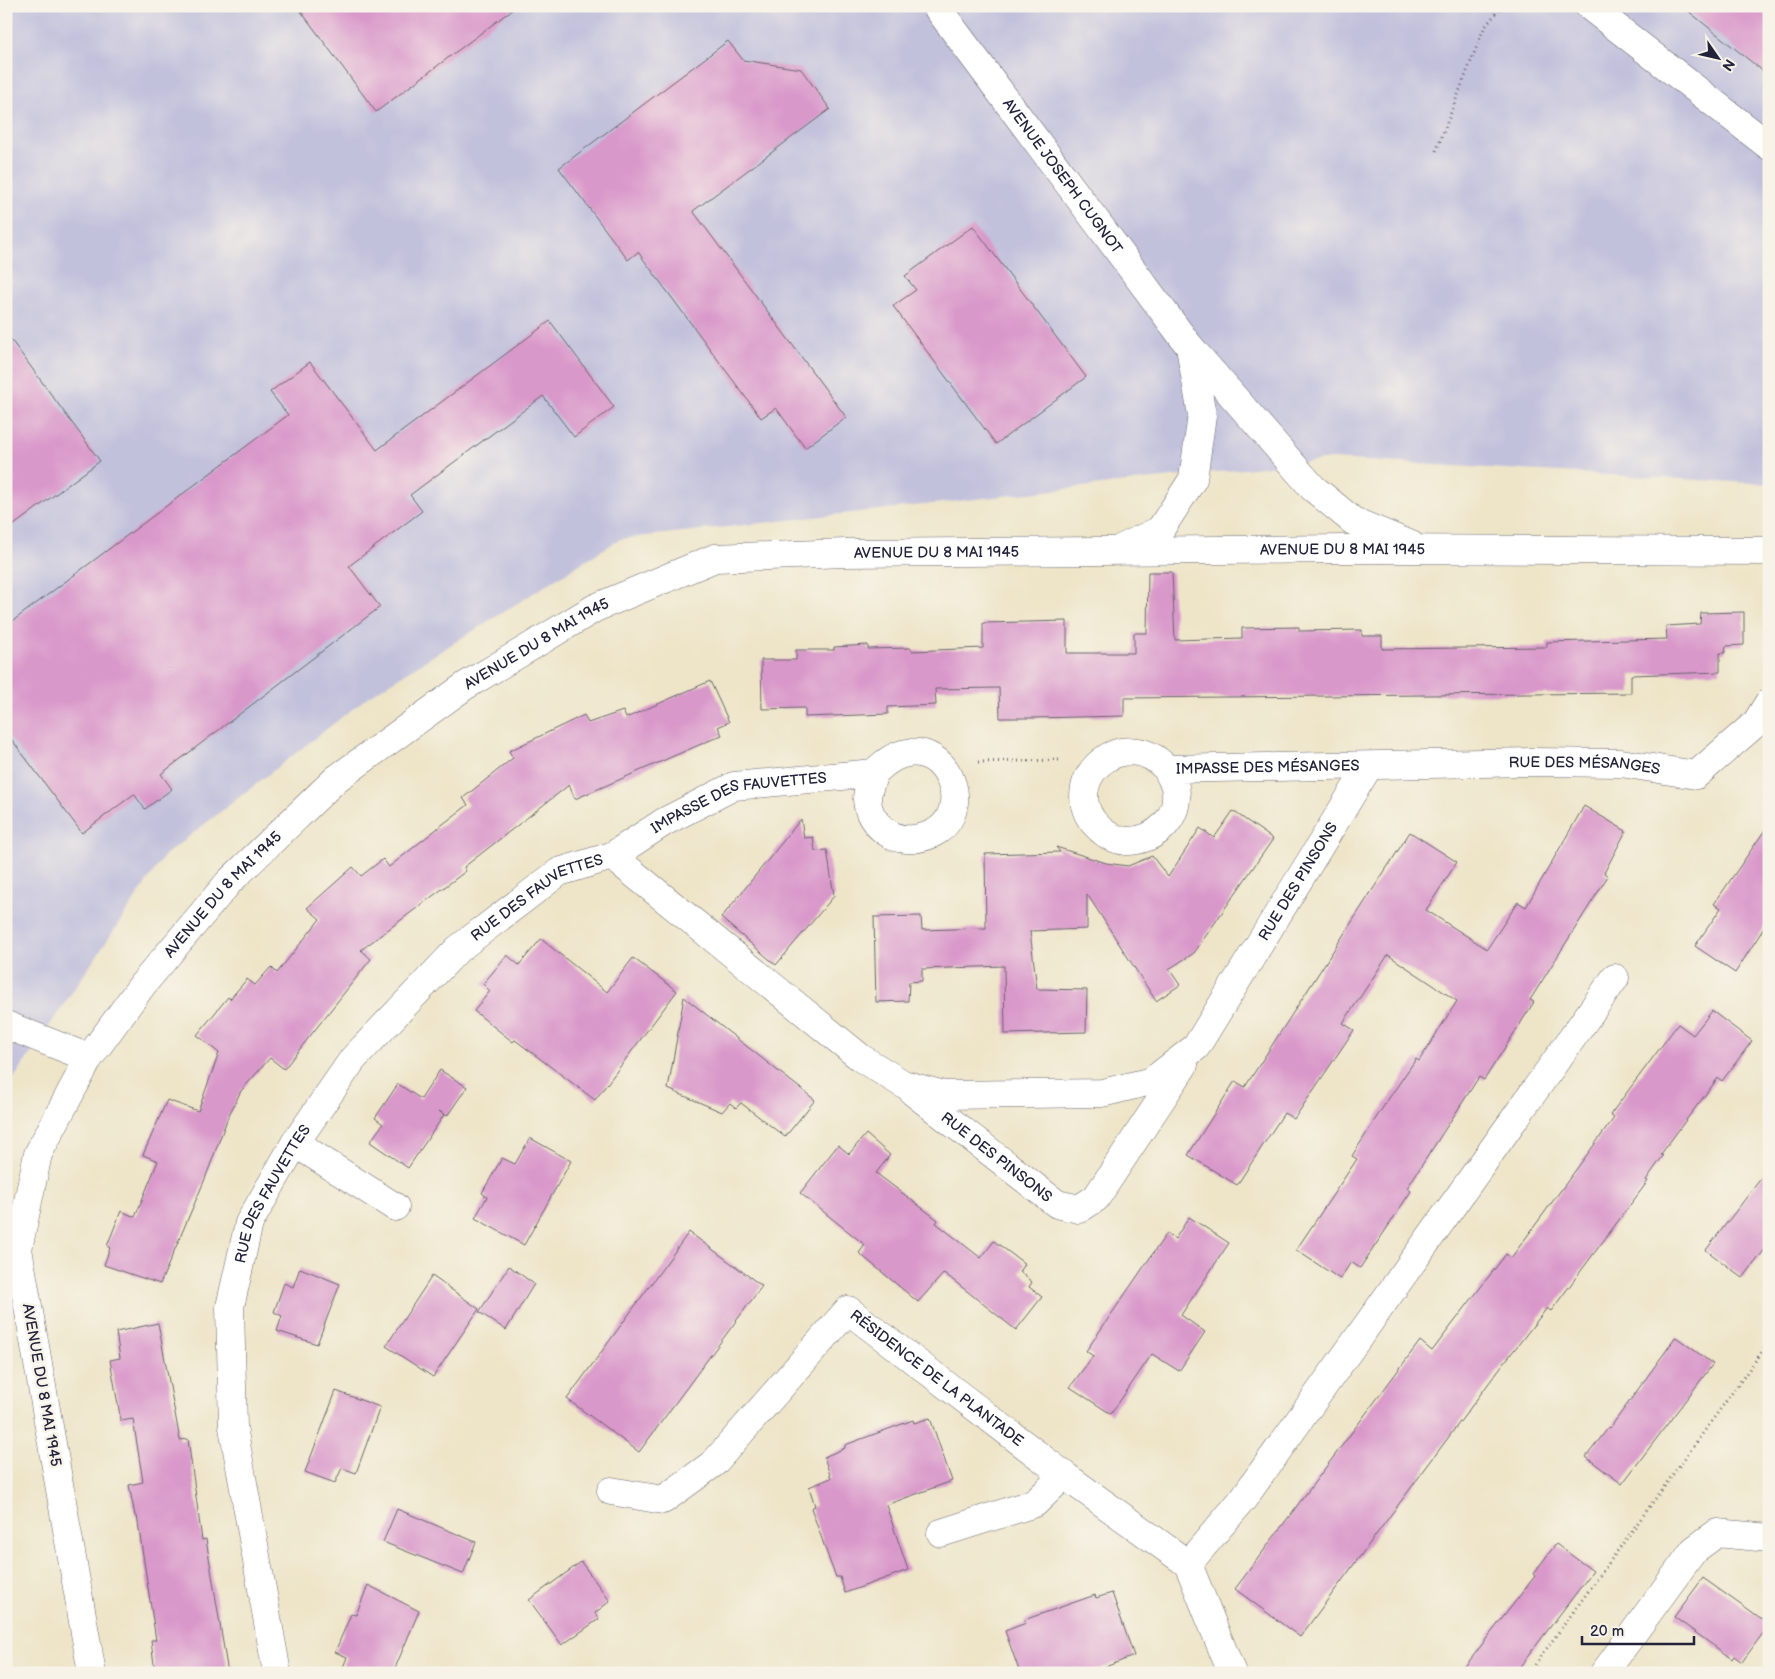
<svg xmlns="http://www.w3.org/2000/svg" width="1775" height="1679" viewBox="0 0 1775 1679" font-family="'Balsamiq Sans',sans-serif">
<style>
.industrial{fill:#c2c1dc}
.building{fill:#d998ca}
.lines{fill:none;stroke-linecap:round;stroke-linejoin:round}
.minor-casing{stroke:#69666d;stroke-width:29}
.path{stroke:#69666d;stroke-width:3;stroke-dasharray:1 4;stroke-linecap:butt}
.minor{stroke:#fff;stroke-width:28}
.labels{text-anchor:middle;stroke-width:5;stroke-linejoin:round;paint-order:stroke}
.street-label{font-size:15px;fill:#22223b;stroke:#f7f3e8}
</style>
<rect width="100%" height="100%" fill="#f7f3e8"/>
<filter id="ink" filterUnits="userSpaceOnUse"><feTurbulence type="fractalNoise" baseFrequency=".02" numOctaves="2"/><feDisplacementMap in="SourceGraphic" scale="10" xChannelSelector="R" yChannelSelector="G"/><feConvolveMatrix kernelMatrix="1 2 1 2 8 2 1 2 1" color-interpolation-filters="sRGB"/></filter>
<filter id="wash" filterUnits="userSpaceOnUse"><feTurbulence type="fractalNoise" baseFrequency=".0096" numOctaves="4" result="noise"/><feDisplacementMap in="SourceGraphic" scale="20" xChannelSelector="R" yChannelSelector="G"/><feGaussianBlur stdDeviation="1.12" result="paint"/><feColorMatrix in="noise" values="0 0 0 0 0 0 0 0 0 0 0 0 0 0 0 0 0 1.4 0 .05"/><feComposite in="paint" operator="in"/></filter>
<g filter="url(#wash)">
<rect width="100%" height="100%" fill="#eee5c9"/>
<path class="industrial" d="M 6,6 L 1769,6 L 1769,484 L 1332,459 L 620,539 L 369,696 L 165,855 L 6,1090 Z"/>
<g id="blocks">
<g class="building">
<path d="M 297,6 L 517,6 L 376,112 Z"/>
<path d="M 1682,6 L 1769,6 L 1769,76 Z"/>
<path d="M 728,41 L 743,60 L 801,69 L 830,109 L 693,211 L 846,417 L 805,448 L 776,408 L 761,418 L 638,252 L 628,260 L 559,168 Z"/>
<path d="M 973,226 L 1086,377 L 996,444 L 893,306 L 916,290 L 905,276 Z"/>
<path d="M 550,321 L 614,407 L 574,437 L 543,396 L 410,495 L 422,511 L 349,566 L 380,607 L 161,774 L 172,789 L 145,809 L 134,794 L 82,833 L 6,732 L 6,626 L 288,415 L 270,392 L 310,362 L 377,450 Z"/>
<path d="M 6,333 L 100,461 L 6,531 Z"/>
<path d="M 1148,572 L 1172,572 L 1175,640 L 1242,638 L 1242,628 L 1299,627 L 1299,631 L 1362,630 L 1362,636 L 1382,636 L 1382,649 L 1547,647 L 1547,642 L 1667,639 L 1666,626 L 1700,624 L 1701,613 L 1744,612 L 1744,645 L 1726,646 L 1725,653 L 1720,653 L 1720,672 L 1631,675 L 1631,693 L 1124,698 L 1124,716 L 1033,718 L 1000,718 L 999,688 L 935,689 L 936,705 L 888,707 L 888,714 L 805,717 L 805,708 L 762,709 L 761,660 L 796,660 L 796,650 L 834,650 L 834,647 L 868,645 L 868,649 L 911,648 L 912,651 L 983,648 L 983,623 L 1067,621 L 1067,653 L 1134,653 L 1134,633 L 1147,633 Z"/>
<path d="M 710,681 L 729,722 L 718,727 L 722,735 L 575,799 L 569,785 L 464,867 L 466,871 L 361,950 L 371,959 L 284,1069 L 270,1058 L 241,1091 L 228,1117 L 205,1179 L 160,1284 L 104,1265 L 110,1248 L 107,1246 L 121,1211 L 135,1217 L 158,1161 L 143,1155 L 167,1100 L 198,1111 L 219,1053 L 197,1035 L 228,997 L 230,999 L 247,979 L 255,985 L 271,967 L 277,973 L 320,919 L 307,908 L 353,867 L 361,876 L 383,859 L 389,867 L 443,824 L 468,805 L 463,798 L 513,758 L 509,751 L 584,715 L 588,723 L 623,711 L 626,718 Z"/>
<path d="M 1584,806 L 1626,831 L 1604,873 L 1608,876 L 1530,1000 L 1534,1002 L 1504,1049 L 1484,1080 L 1479,1077 L 1407,1188 L 1411,1191 L 1391,1222 L 1360,1268 L 1351,1262 L 1340,1279 L 1296,1250 L 1357,1159 L 1352,1156 L 1385,1104 L 1416,1059 L 1419,1061 L 1457,1001 L 1388,955 L 1343,1023 L 1354,1030 L 1294,1119 L 1284,1113 L 1237,1185 L 1188,1155 L 1235,1081 L 1245,1087 L 1410,832 L 1457,862 L 1426,910 L 1487,949 L 1518,902 L 1526,907 Z"/>
<path d="M 1233,811 L 1273,839 L 1194,953 L 1169,969 L 1180,985 L 1156,1001 L 1087,894 L 1087,929 L 1030,931 L 1037,989 L 1087,990 L 1086,1032 L 1005,1034 L 1004,966 L 922,969 L 922,981 L 909,982 L 908,1001 L 876,1002 L 874,917 L 921,916 L 922,930 L 986,928 L 985,854 L 1060,852 L 1056,847 L 1106,863 L 1128,866 L 1152,856 L 1168,877 L 1200,828 L 1214,838 Z"/>
<path d="M 801,819 L 804,838 L 813,837 L 815,851 L 827,850 L 834,896 L 776,965 L 721,918 Z"/>
<path d="M 1769,824 L 1769,920 L 1735,973 L 1695,946 L 1721,908 L 1714,904 Z"/>
<path d="M 541,939 L 607,992 L 633,958 L 677,991 L 595,1100 L 515,1040 L 513,1042 L 474,1011 L 490,991 L 483,984 L 507,955 L 519,965 Z"/>
<path d="M 684,997 L 815,1100 L 785,1137 L 741,1103 L 736,1108 L 730,1103 L 722,1112 L 668,1089 Z"/>
<path d="M 1712,1011 L 1752,1041 L 1722,1081 L 1718,1078 L 1683,1124 L 1661,1154 L 1663,1156 L 1646,1180 L 1648,1181 L 1598,1248 L 1551,1311 L 1547,1308 L 1500,1368 L 1300,1637 L 1235,1589 L 1420,1341 L 1432,1351 L 1506,1254 L 1511,1258 L 1614,1118 L 1610,1115 L 1678,1024 L 1693,1035 Z"/>
<path d="M 440,1070 L 467,1087 L 447,1116 L 439,1111 L 444,1115 L 408,1168 L 370,1142 L 383,1124 L 375,1118 L 398,1084 L 421,1099 Z"/>
<path d="M 866,1134 L 890,1155 L 876,1173 L 938,1220 L 936,1223 L 981,1258 L 994,1241 L 1025,1264 L 1020,1272 L 1032,1282 L 1029,1287 L 1042,1297 L 1016,1330 L 944,1273 L 918,1302 L 859,1253 L 865,1245 L 800,1193 L 838,1145 L 849,1154 Z"/>
<path d="M 530,1138 L 571,1161 L 524,1245 L 475,1218 L 487,1197 L 482,1193 L 502,1158 L 515,1164 Z"/>
<path d="M 1769,1168 L 1769,1244 L 1743,1278 L 1706,1250 Z"/>
<path d="M 1189,1217 L 1229,1243 L 1181,1315 L 1205,1332 L 1179,1371 L 1152,1354 L 1111,1414 L 1070,1387 L 1093,1356 L 1086,1351 L 1167,1233 L 1175,1239 Z"/>
<path d="M 689,1232 L 762,1286 L 639,1452 L 567,1399 Z"/>
<path d="M 509,1266 L 534,1284 L 506,1330 L 479,1312 Z"/>
<path d="M 300,1268 L 340,1284 L 317,1344 L 277,1331 L 282,1316 L 274,1312 L 284,1283 L 293,1287 Z"/>
<path d="M 432,1276 L 479,1309 L 433,1377 L 386,1346 Z"/>
<path d="M 158,1323 L 180,1440 L 188,1439 L 202,1540 L 206,1539 L 228,1673 L 155,1673 L 151,1640 L 156,1640 L 137,1516 L 135,1516 L 129,1485 L 143,1482 L 133,1419 L 121,1421 L 110,1360 L 120,1358 L 116,1332 Z"/>
<path d="M 1676,1337 L 1713,1364 L 1622,1484 L 1586,1457 L 1609,1427 L 1610,1428 Z"/>
<path d="M 336,1391 L 380,1407 L 356,1473 L 342,1468 L 335,1483 L 305,1472 Z"/>
<path d="M 930,1418 L 952,1481 L 886,1505 L 908,1570 L 845,1593 L 840,1577 L 836,1577 L 830,1562 L 811,1508 L 815,1506 L 809,1487 L 831,1478 L 824,1457 L 845,1448 L 845,1445 L 913,1420 L 914,1423 Z"/>
<path d="M 397,1509 L 476,1542 L 463,1574 L 383,1542 Z"/>
<path d="M 1556,1544 L 1593,1571 L 1515,1673 L 1460,1673 L 1535,1576 L 1533,1574 Z"/>
<path d="M 581,1562 L 610,1601 L 595,1613 L 599,1619 L 562,1645 L 529,1600 Z"/>
<path d="M 1703,1578 L 1769,1625 L 1742,1662 L 1734,1656 L 1732,1659 L 1674,1617 Z"/>
<path d="M 368,1585 L 419,1611 L 393,1673 L 341,1673 L 347,1657 L 335,1652 L 351,1614 L 356,1615 Z"/>
<path d="M 1112,1593 L 1134,1656 L 1089,1673 L 1020,1673 L 1005,1631 L 1026,1623 L 1024,1620 L 1095,1595 L 1096,1598 Z"/>
</g>
</g>
</g>
<g filter="url(#ink)">
<use href="#blocks" fill-opacity="0" stroke="#69666d" stroke-width="1"/>
<g class="lines">
<g class="minor-casing">
<g id="minor">
<path id="s1" d="M 936,6 L 1190,347 L 1313,488 L 1353,521 L 1411,545"/>
<path d="M 1589,6 L 1769,146"/>
<path d="M 1122,548 L 1160,530 L 1193,479 L 1202,415 L 1190,347"/>
<path id="s2" d="M 1167,769 C 1169,775 1174,781 1175,787 C 1182,818 1154,842 1126,841 C 1116,840 1106,835 1099,828 C 1054,786 1121,719 1167,769 L 1532,762 L 1621,763 L 1696,775 L 1756,723 L 1769,702"/>
<path id="s3" d="M 612,856 L 861,1058 L 903,1084 L 944,1095 L 1102,1093 L 1152,1081 L 1196,1047 L 1369,766"/>
<path d="M 6,1025 L 89,1058"/>
<path id="s4" d="M 913,1092 L 1057,1204 L 1079,1209 L 1096,1198 L 1184,1065"/>
<path d="M 295,1143 L 395,1207"/>
<path id="s5" d="M 611,1491 L 663,1500 L 714,1463 L 848,1310 L 1064,1475 L 1188,1564 L 1232,1673"/>
<path d="M 941,1533 L 1035,1503 L 1064,1475"/>
<path d="M 1188,1564 L 1243,1499 L 1615,978"/>
<path id="s6" d="M 92,1673 L 18,1249 L 38,1154 L 89,1058 L 143,984 L 229,882 L 336,779 L 465,686 L 595,608 L 715,558 L 845,553 L 1350,549 L 1769,551"/>
<path id="s7" d="M 277,1673 L 233,1427 L 230,1307 L 249,1223 L 295,1143 L 353,1059 L 458,949 L 559,872 L 612,856 L 664,822 L 734,786 L 874,773 C 940,704 995,830 913,839 C 891,842 868,822 867,799 C 867,791 872,780 874,773"/>
<path d="M 1604,1673 L 1694,1550 L 1717,1533 L 1769,1538"/>
</g>
</g>
<g class="path">
<path d="M 1436,151 L 1484,28 L 1502,6"/>
<path d="M 978,762 L 1059,760"/>
<path d="M 1529,1673 L 1769,1342"/>
</g>
<use href="#minor" class="minor"/>
</g>
</g>
<g class="labels">
<g class="street-label">
<text dy="5" stroke="none"><textPath href="#s1" startOffset="212">AVENUE JOSEPH CUGNOT</textPath></text>
<text dy="5" stroke="none"><textPath href="#s6" startOffset="2078">AVENUE DU 8 MAI 1945</textPath></text>
<text dy="5" stroke="none"><textPath href="#s6" startOffset="1672">AVENUE DU 8 MAI 1945</textPath></text>
<text dy="5" stroke="none"><textPath href="#s6" startOffset="1252">AVENUE DU 8 MAI 1945</textPath></text>
<text dy="5" stroke="none"><textPath href="#s2" startOffset="701">RUE DES MÉSANGES</textPath></text>
<text dy="5" stroke="none"><textPath href="#s2" startOffset="384">IMPASSE DES MÉSANGES</textPath></text>
<text dy="5" stroke="none"><textPath href="#s7" startOffset="1126">IMPASSE DES FAUVETTES</textPath></text>
<text dy="5" stroke="none"><textPath href="#s3" startOffset="872">RUE DES PINSONS</textPath></text>
<text dy="5" stroke="none"><textPath href="#s6" startOffset="848">AVENUE DU 8 MAI 1945</textPath></text>
<text dy="5" stroke="none"><textPath href="#s7" startOffset="898">RUE DES FAUVETTES</textPath></text>
<text dy="5" stroke="none"><textPath href="#s4" startOffset="106">RUE DES PINSONS</textPath></text>
<text dy="5" stroke="none"><textPath href="#s7" startOffset="492">RUE DES FAUVETTES</textPath></text>
<text dy="5" stroke="none"><textPath href="#s5" startOffset="431">RÉSIDENCE DE LA PLANTADE</textPath></text>
<text transform="translate(42 1385) rotate(80)" y="5">AVENUE DU 8 MAI 1945</text>
</g>
</g>
<rect width="1775" height="1679" fill="none" stroke="#f7f3e8" stroke-width="25"/>
<g transform="translate(1718 58) rotate(124)" stroke="#f7f3e8" stroke-width="4" paint-order="stroke">
<path d="M0-4L9 19L0 12L-9 19Z" fill="#22223b"/>
<text y="-8" font-size="14" font-weight="bold" text-anchor="middle" fill="#22223b">N</text>
</g>
<path d="M1582 1636v8h112v-8" fill="none" stroke="#22223b" stroke-width="2.5"/>
<text x="1590" y="1636" font-size="15" fill="#22223b" stroke="#f7f3e8" stroke-width="4" paint-order="stroke">20 m</text>
</svg>
